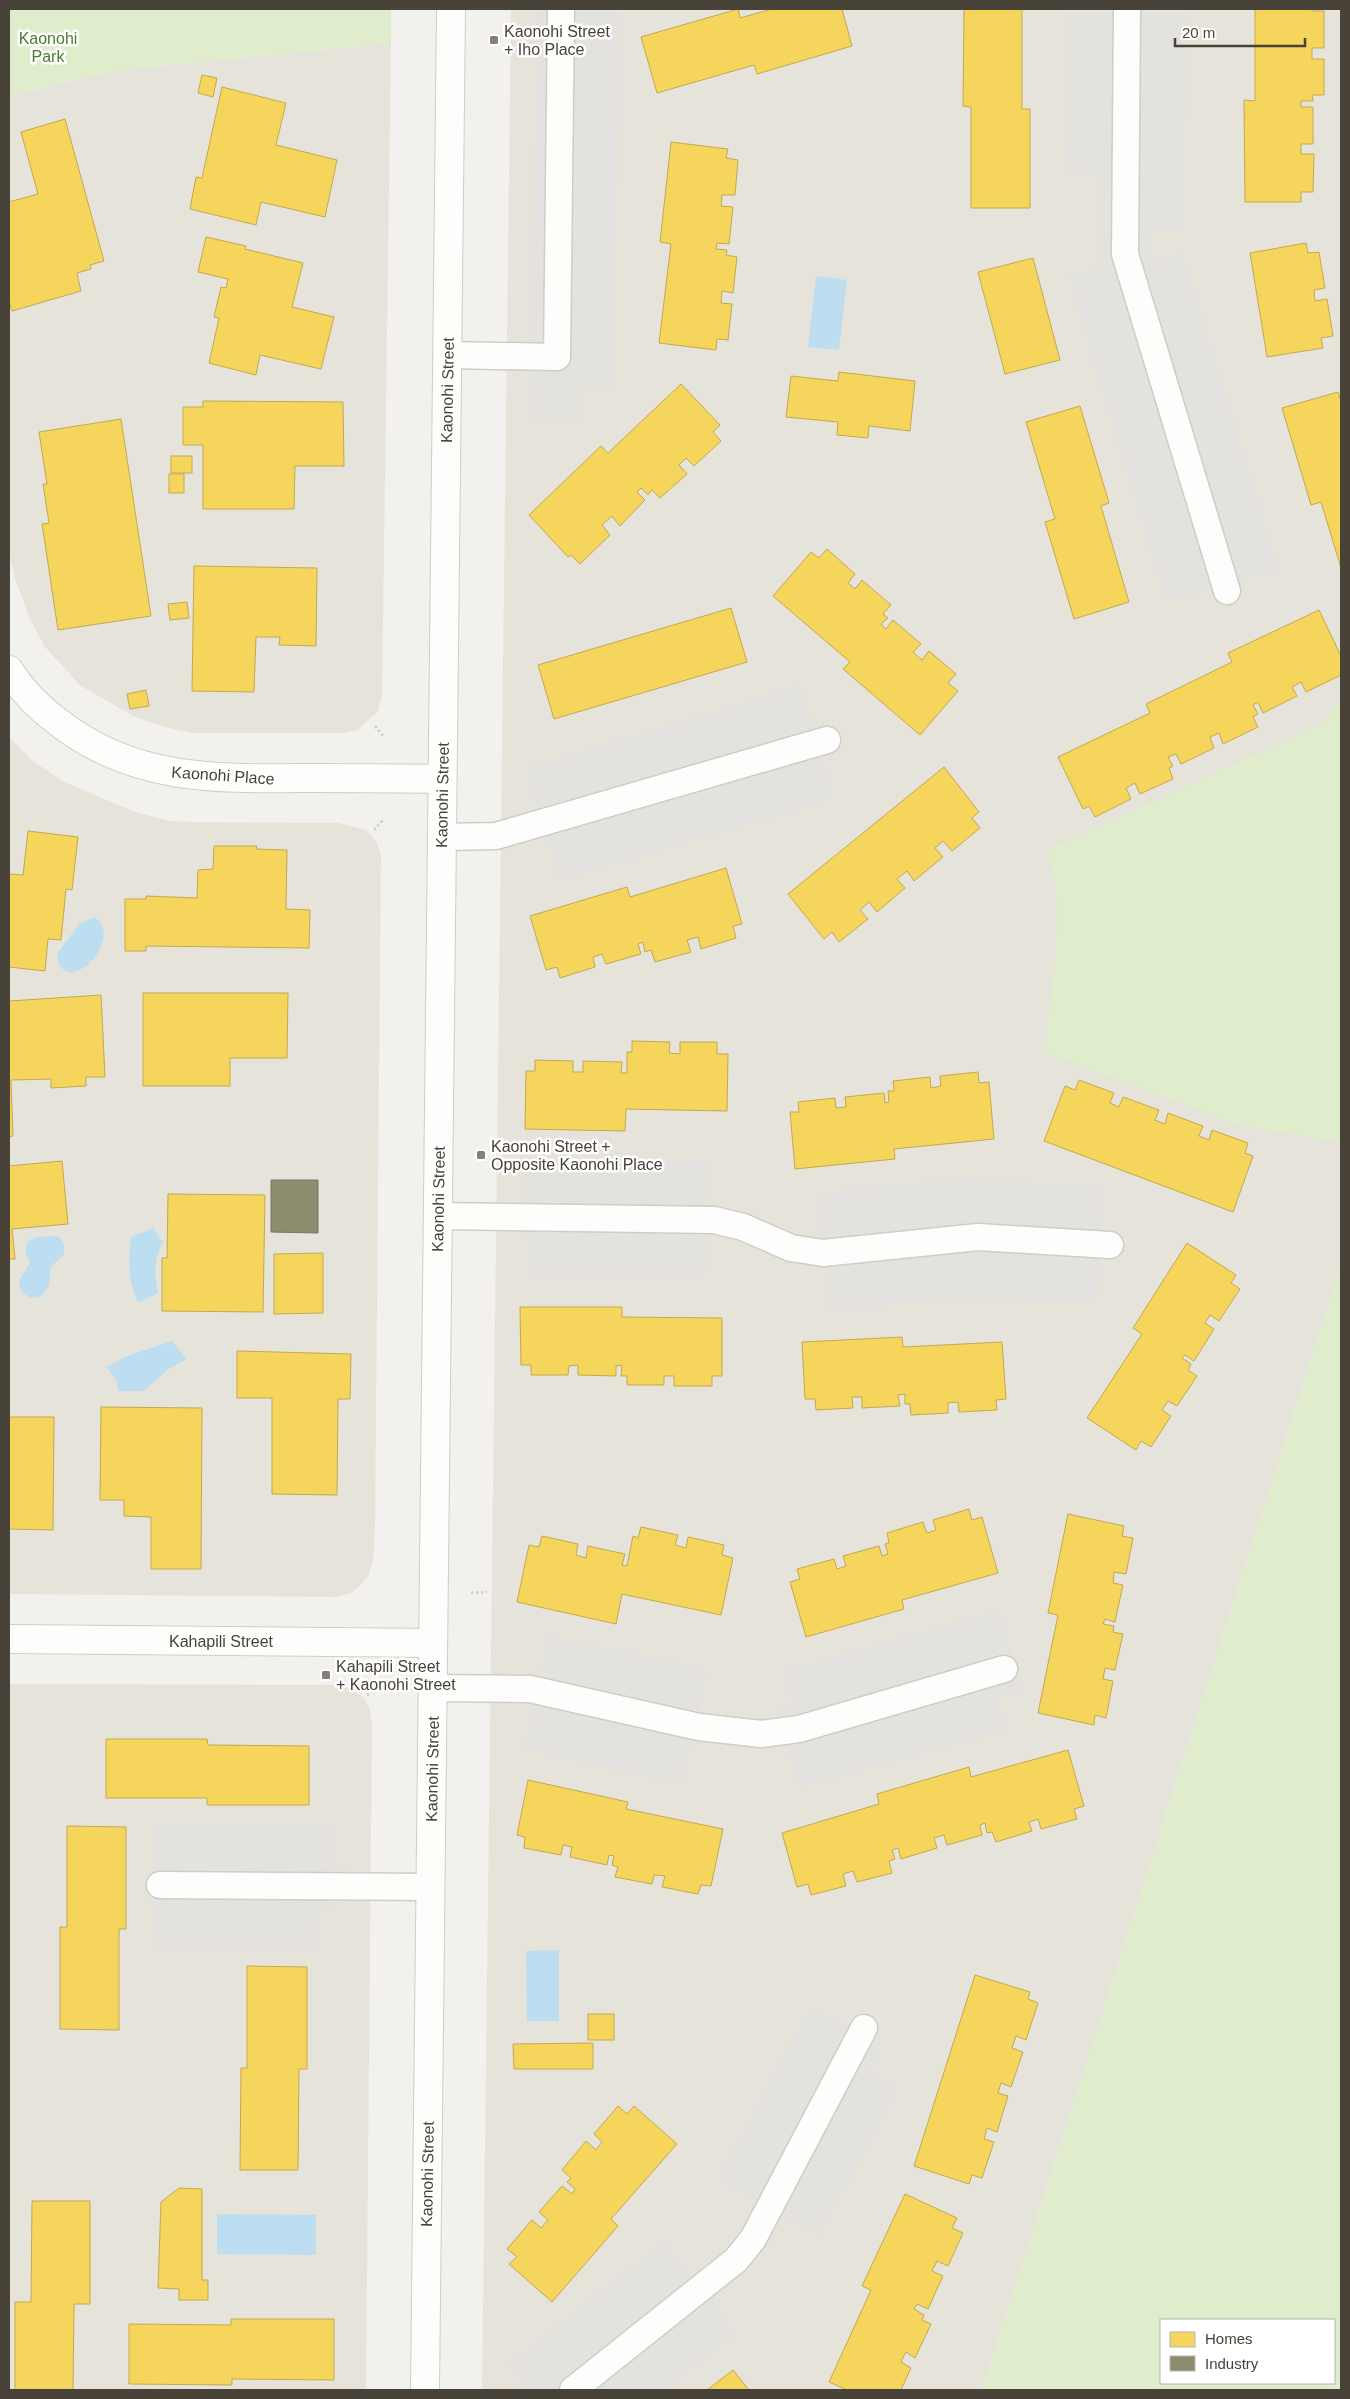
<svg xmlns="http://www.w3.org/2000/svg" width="1350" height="2399" viewBox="0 0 1350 2399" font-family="Helvetica,sans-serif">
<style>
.residential{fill:#e6e3da}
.green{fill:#e0edcd;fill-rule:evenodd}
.parking{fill:#e4e2de}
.water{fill:#bdddf0}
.homes{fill:#f6d55c;stroke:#c2a951}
.industry{fill:#8c8c6e;stroke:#78765e}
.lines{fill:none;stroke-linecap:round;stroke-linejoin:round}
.service-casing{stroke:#cfcdc9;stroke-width:29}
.minor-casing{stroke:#cfcdc9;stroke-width:30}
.tertiary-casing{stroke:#cfcdc9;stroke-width:30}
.path{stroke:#d2d1cb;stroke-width:3;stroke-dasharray:2.5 2.5;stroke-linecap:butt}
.service{stroke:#fdfdfc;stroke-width:26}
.minor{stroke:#fdfdfc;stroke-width:28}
.tertiary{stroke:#fdfdfc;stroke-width:28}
.poi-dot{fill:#847f77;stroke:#fff;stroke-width:2}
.labels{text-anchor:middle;stroke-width:5;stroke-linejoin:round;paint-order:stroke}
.poi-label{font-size:16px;fill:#494238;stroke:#fff;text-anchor:start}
.park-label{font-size:16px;fill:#4a7d29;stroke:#fff}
.street-label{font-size:16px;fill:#494238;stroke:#fff}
</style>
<rect width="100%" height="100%" fill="#f2f1ed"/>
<g class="residential">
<path d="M 511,9 L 1341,9 L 1341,1266 L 982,2390 L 482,2390 Z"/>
<path d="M 391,43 L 382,695 L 378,711 L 358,730 L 345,733 L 193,733 L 165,727 L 135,717 L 81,686 L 45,647 L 30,619 L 15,579 L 9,554 L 9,96 L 118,70 Z"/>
<path d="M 9,737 L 33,761 L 64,782 L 138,813 L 170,821 L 195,822 L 338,823 L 366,830 L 376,841 L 381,854 L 375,1530 L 373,1560 L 369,1574 L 362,1584 L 351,1593 L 338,1597 L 9,1594 Z"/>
<path d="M 9,1684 L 335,1685 L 351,1689 L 363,1697 L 369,1707 L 372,1722 L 366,2390 L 9,2390 Z"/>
</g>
<g class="green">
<path d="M 9,9 L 391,9 L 391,43 L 118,70 L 9,96 Z"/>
<path d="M 1341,698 L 1341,1142 L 1242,1126 L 1045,1052 C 1050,999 1060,945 1056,892 C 1055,878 1051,864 1048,850 L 1322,724 Z"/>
<path d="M 1341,1266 L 1341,2390 L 982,2390 ZM 1334,2320 L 1334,2383 L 1161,2383 L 1161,2320 Z"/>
</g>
<g class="parking">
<path d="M 536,9 L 620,9 L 615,386 L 582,386 L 581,421 L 531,421 Z"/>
<path d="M 1068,13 L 1187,15 L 1184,230 L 1151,230 L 1150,255 L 1153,262 L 1183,253 L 1279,569 L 1166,603 L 1068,276 L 1099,266 L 1100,175 L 1066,174 Z"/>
<path d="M 801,685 L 834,799 L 559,881 L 526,768 Z"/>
<path d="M 706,1159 L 707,1276 L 527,1277 L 526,1160 Z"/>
<path d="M 960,1178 L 1104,1187 L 1097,1305 L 962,1298 L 830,1311 L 818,1193 Z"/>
<path d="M 999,1610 L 1022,1690 L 997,1698 L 1006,1730 L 798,1789 L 775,1708 L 792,1703 L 783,1671 Z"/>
<path d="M 548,1635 L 707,1669 L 682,1785 L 524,1750 Z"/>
<path d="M 153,1823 L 334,1825 L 333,1908 L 319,1908 L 319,1950 L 152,1948 Z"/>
<path d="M 810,2006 L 883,2046 L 870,2071 L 899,2088 L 820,2236 L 717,2180 Z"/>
<path d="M 664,2241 L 737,2334 L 666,2390 L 528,2390 L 507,2364 Z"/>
</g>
<g class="water">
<path d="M 816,276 L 847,280 L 839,350 L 808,347 Z"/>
<path d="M 94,917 C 128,938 62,1004 57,954 L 79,924 Z"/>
<path d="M 153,1228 L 163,1242 C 154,1259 154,1274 158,1293 L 138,1303 C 128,1280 128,1261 131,1237 Z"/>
<path d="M 54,1236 L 59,1237 L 64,1244 L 64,1255 L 51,1266 L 49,1286 L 40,1297 L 30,1298 L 21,1291 L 19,1280 L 30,1263 C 29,1259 26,1256 26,1251 C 23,1235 44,1237 54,1236 Z"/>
<path d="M 172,1341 L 186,1359 L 167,1370 L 144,1391 L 118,1391 L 117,1382 L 107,1367 L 127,1356 Z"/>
<path d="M 559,1950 L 559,2021 L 527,2021 L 526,1951 Z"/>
<path d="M 217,2214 L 316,2215 L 316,2255 L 217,2254 Z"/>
</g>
<g class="homes">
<path d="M 738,9 L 740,18 L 772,9 L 842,9 L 852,46 L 757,74 L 754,65 L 657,93 L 641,37 Z"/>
<path d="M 964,9 L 1022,9 L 1022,109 L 1030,109 L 1030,208 L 971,208 L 971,107 L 963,106 Z"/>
<path d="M 1255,9 L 1312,9 L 1312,11 L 1324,11 L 1324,48 L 1312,48 L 1312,59 L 1324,59 L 1324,95 L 1312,95 L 1313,101 L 1301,101 L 1301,107 L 1313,107 L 1313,144 L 1301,144 L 1301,154 L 1314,154 L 1313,192 L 1301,192 L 1301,202 L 1245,202 L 1244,100 L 1255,101 Z"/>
<path d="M 202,75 L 217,78 L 213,97 L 198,93 Z"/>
<path d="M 222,87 L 286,103 L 276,145 L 337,160 L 325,217 L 261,202 L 256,225 L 190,209 L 196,177 L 202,178 Z"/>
<path d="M 65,119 L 104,261 L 90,265 L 91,269 L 77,273 L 81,291 L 12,311 L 9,301 L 9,202 L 38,194 L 21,132 Z"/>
<path d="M 671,142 L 728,149 L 726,158 L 738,160 L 735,195 L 722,195 L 721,206 L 733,207 L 729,244 L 717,243 L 716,249 L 727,250 L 726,255 L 737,257 L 733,293 L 722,291 L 721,303 L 732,304 L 728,340 L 717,339 L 716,350 L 659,343 L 671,244 L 660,242 Z"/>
<path d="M 206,237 L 246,246 L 245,249 L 303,263 L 292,307 L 334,317 L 321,369 L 260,355 L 256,375 L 209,363 L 219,318 L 214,317 L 221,287 L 226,288 L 228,279 L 198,272 Z"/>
<path d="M 1306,243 L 1308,253 L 1319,252 L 1325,288 L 1314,290 L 1315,301 L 1327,299 L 1333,336 L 1321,338 L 1323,348 L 1267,357 L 1250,253 Z"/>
<path d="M 1033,258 L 1060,360 L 1005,374 L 978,272 Z"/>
<path d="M 839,372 L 915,381 L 910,431 L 869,426 L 868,438 L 837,435 L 838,422 L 786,417 L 791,376 L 838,381 Z"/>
<path d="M 681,384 L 720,425 L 713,432 L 721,441 L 694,466 L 686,458 L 679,465 L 687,474 L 660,498 L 652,490 L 648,495 L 641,488 L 637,492 L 645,500 L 620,526 L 612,516 L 602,525 L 610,535 L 580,564 L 571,555 L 568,557 L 529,515 L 601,446 L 608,453 Z"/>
<path d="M 1338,392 L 1341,401 L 1341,568 L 1321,502 L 1311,505 L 1282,408 Z"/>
<path d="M 203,401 L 343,402 L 344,466 L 295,466 L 294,509 L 203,509 L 203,445 L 183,445 L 183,407 L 203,407 Z"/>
<path d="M 1080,406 L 1109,503 L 1101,506 L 1129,602 L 1074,619 L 1045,522 L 1055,519 L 1026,422 Z"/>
<path d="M 121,419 L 151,616 L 58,630 L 42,524 L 49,523 L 43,484 L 47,484 L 39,432 Z"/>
<rect x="171" y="456" width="21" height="17"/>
<rect x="169" y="474" width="15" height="19"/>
<path d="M 827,549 L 855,574 L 848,583 L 855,589 L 862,580 L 891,605 L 883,614 L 888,618 L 881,624 L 886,629 L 893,620 L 921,644 L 913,652 L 922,660 L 929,651 L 956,674 L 948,683 L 958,691 L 920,735 L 843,669 L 850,662 L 773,596 L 811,552 L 819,558 Z"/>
<path d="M 194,566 L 317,568 L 316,646 L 279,645 L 280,637 L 256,637 L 254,692 L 192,691 Z"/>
<path d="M 187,602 L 189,618 L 170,620 L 168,604 Z"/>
<path d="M 731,608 L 747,662 L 554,719 L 538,665 Z"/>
<path d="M 1319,610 L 1341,656 L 1341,675 L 1306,692 L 1301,682 L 1292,687 L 1297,696 L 1263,713 L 1258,702 L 1253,705 L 1258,714 L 1253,717 L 1258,727 L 1223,744 L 1219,733 L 1210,737 L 1214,748 L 1181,764 L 1176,754 L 1168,757 L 1173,766 L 1169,768 L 1173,779 L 1140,794 L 1135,783 L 1126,788 L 1131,799 L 1095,817 L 1089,806 L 1083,809 L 1058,757 L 1150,713 L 1146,704 L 1232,662 L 1228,653 Z"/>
<path d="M 146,690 L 149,706 L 130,709 L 127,694 Z"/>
<path d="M 944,767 L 979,812 L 972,818 L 980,828 L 952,851 L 943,841 L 935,848 L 943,857 L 914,881 L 907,871 L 897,879 L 905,888 L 877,912 L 869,902 L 860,910 L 868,919 L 839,942 L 832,932 L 824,939 L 788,894 Z"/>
<path d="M 28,831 L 78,837 L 72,890 L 66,889 L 61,940 L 48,939 L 45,971 L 9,967 L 9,874 L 23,875 Z"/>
<path d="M 214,846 L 257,846 L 256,849 L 287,850 L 286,909 L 310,910 L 309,948 L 146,946 L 146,951 L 125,951 L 125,899 L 146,899 L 146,896 L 197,898 L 198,870 L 213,869 Z"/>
<path d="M 726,868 L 742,924 L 733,926 L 736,938 L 701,949 L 698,937 L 687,940 L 691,952 L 655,962 L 651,950 L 645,952 L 643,942 L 638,944 L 641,954 L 606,964 L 602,954 L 593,957 L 595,967 L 560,978 L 557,967 L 546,970 L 530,916 L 627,887 L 630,897 Z"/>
<path d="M 143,993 L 288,993 L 287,1058 L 230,1058 L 230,1086 L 143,1086 Z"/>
<path d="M 101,995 L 105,1077 L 86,1077 L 86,1086 L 51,1088 L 51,1079 L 11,1080 L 13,1136 L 9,1137 L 9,1001 Z"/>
<path d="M 632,1041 L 670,1042 L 669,1053 L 680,1054 L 680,1042 L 717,1042 L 717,1054 L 728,1054 L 727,1111 L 626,1109 L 625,1131 L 525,1129 L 526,1071 L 535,1071 L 535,1060 L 573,1061 L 573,1072 L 583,1072 L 583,1061 L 622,1062 L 621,1073 L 627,1073 L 627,1052 L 632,1052 Z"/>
<path d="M 978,1072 L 979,1083 L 989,1082 L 994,1139 L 894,1149 L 895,1159 L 795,1169 L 790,1112 L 799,1112 L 798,1102 L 835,1098 L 836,1108 L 846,1107 L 845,1097 L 884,1093 L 885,1103 L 889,1102 L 888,1091 L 894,1091 L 893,1081 L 930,1077 L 931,1088 L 941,1086 L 940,1076 Z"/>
<path d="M 1079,1080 L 1114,1093 L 1110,1103 L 1119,1107 L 1123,1097 L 1159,1110 L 1155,1120 L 1165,1124 L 1168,1113 L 1203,1126 L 1199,1136 L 1209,1140 L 1212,1130 L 1248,1143 L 1245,1153 L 1253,1156 L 1233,1212 L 1044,1141 L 1065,1086 L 1075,1090 Z"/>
<path d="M 62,1161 L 68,1224 L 12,1229 L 15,1259 L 9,1259 L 9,1166 Z"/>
<path d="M 168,1194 L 265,1195 L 263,1312 L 162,1311 L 162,1258 L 167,1258 Z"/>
<path d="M 1187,1243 L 1236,1275 L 1231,1283 L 1240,1289 L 1219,1321 L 1210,1315 L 1205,1323 L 1214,1329 L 1194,1361 L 1185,1355 L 1182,1358 L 1191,1364 L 1188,1370 L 1197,1376 L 1177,1406 L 1168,1401 L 1162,1410 L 1171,1416 L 1151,1447 L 1141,1441 L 1136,1450 L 1087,1418 L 1142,1334 L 1133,1328 Z"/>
<path d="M 323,1253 L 323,1313 L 274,1314 L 274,1254 Z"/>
<path d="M 520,1307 L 622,1307 L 622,1317 L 722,1318 L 722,1376 L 712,1376 L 712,1386 L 674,1386 L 674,1376 L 664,1376 L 664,1385 L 627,1385 L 627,1376 L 621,1376 L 622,1365 L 616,1366 L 616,1376 L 578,1375 L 578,1365 L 569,1366 L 568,1375 L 531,1375 L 531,1365 L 521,1365 Z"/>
<path d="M 902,1337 L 903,1347 L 1002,1342 L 1006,1399 L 996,1400 L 997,1410 L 959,1412 L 958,1402 L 948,1403 L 948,1413 L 911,1415 L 910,1404 L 905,1404 L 905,1394 L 898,1395 L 900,1406 L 862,1408 L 862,1397 L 852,1397 L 853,1408 L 816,1410 L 815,1399 L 805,1399 L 802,1342 Z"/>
<path d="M 237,1351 L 351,1354 L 350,1399 L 338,1399 L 337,1495 L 272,1494 L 272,1398 L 237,1398 Z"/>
<path d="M 101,1407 L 202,1408 L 201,1569 L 151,1569 L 151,1517 L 124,1516 L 124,1500 L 100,1500 Z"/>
<path d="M 9,1417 L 54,1417 L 53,1530 L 9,1529 Z"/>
<path d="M 969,1509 L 972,1520 L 982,1517 L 998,1573 L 902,1600 L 904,1609 L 806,1637 L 790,1582 L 800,1579 L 797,1569 L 834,1559 L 837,1569 L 846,1566 L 843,1556 L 879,1546 L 882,1556 L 888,1554 L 885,1544 L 889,1543 L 887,1533 L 923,1522 L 927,1533 L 936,1530 L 933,1520 Z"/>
<path d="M 1068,1514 L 1124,1526 L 1122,1536 L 1133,1538 L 1126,1574 L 1114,1572 L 1113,1583 L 1123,1585 L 1115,1622 L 1105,1619 L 1103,1624 L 1114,1626 L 1113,1632 L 1123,1634 L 1115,1670 L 1105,1668 L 1103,1679 L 1113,1681 L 1106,1718 L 1095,1715 L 1094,1725 L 1038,1713 L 1058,1615 L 1048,1613 Z"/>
<path d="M 641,1527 L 678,1535 L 675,1545 L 686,1548 L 688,1537 L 724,1545 L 722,1555 L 733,1558 L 721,1615 L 622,1594 L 616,1624 L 517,1602 L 529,1545 L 539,1547 L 542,1536 L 578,1544 L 576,1555 L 586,1558 L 588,1546 L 625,1554 L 622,1565 L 627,1566 L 633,1536 L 638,1538 Z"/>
<path d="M 106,1739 L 207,1739 L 208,1745 L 309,1746 L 309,1805 L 207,1805 L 207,1798 L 106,1798 Z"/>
<path d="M 1068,1750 L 1084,1806 L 1074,1809 L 1077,1819 L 1041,1829 L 1038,1819 L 1029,1822 L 1032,1831 L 996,1842 L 992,1832 L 987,1833 L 985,1823 L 980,1825 L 982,1835 L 947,1845 L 944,1835 L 934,1838 L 937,1848 L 901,1859 L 898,1848 L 892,1850 L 895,1859 L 889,1861 L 892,1873 L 857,1882 L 853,1871 L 843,1874 L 846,1886 L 811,1895 L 808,1884 L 797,1887 L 782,1833 L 879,1804 L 877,1794 L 969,1767 L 971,1777 Z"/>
<path d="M 528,1780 L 628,1802 L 626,1809 L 723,1829 L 711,1886 L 701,1885 L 698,1894 L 662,1887 L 665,1876 L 654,1875 L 652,1884 L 615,1877 L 618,1867 L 612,1865 L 614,1856 L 609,1855 L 607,1865 L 570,1857 L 572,1847 L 563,1845 L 561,1855 L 524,1848 L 525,1837 L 517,1835 Z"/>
<path d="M 67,1826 L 126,1827 L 126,1929 L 119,1929 L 119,2030 L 60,2029 L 60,1927 L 67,1927 Z"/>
<path d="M 247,1966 L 307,1967 L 307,2069 L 299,2069 L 298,2170 L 240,2170 L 241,2068 L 247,2068 Z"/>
<path d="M 975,1975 L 1030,1992 L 1028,1999 L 1038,2003 L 1026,2040 L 1016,2036 L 1012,2048 L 1023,2052 L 1011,2087 L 1001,2083 L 998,2093 L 1008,2096 L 997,2132 L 987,2128 L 984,2139 L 994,2142 L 982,2178 L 972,2175 L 969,2184 L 914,2166 Z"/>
<rect x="588" y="2014" width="26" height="26"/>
<path d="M 593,2043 L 593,2069 L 514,2069 L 513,2044 Z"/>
<path d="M 618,2106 L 627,2114 L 634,2106 L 677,2144 L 611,2219 L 618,2226 L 552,2302 L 509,2264 L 517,2257 L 507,2249 L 532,2220 L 541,2228 L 548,2220 L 539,2212 L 562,2186 L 572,2194 L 575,2189 L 567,2182 L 571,2178 L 562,2170 L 586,2141 L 596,2150 L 602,2142 L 594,2134 Z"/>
<path d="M 179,2188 L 202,2189 L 202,2280 L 208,2280 L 208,2300 L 179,2300 L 179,2289 L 158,2288 L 161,2202 Z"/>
<path d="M 905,2194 L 957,2218 L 952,2228 L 963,2233 L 948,2266 L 937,2261 L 932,2271 L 943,2276 L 928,2309 L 917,2304 L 914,2309 L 924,2315 L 922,2320 L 931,2324 L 915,2358 L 906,2352 L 901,2362 L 911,2368 L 901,2390 L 847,2390 L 829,2382 L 871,2290 L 862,2286 Z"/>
<path d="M 32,2201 L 90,2201 L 90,2304 L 74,2304 L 73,2390 L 15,2390 L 15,2302 L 31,2302 Z"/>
<path d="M 231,2319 L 334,2319 L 334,2380 L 232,2379 L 232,2385 L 129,2384 L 129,2324 L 231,2325 Z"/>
<path d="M 733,2370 L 749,2390 L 707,2390 Z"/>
</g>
<path class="industry" d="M 271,1180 L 318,1180 L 318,1233 L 271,1232 Z"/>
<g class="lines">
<g class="service-casing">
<g id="service">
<path d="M 1127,9 L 1125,254 L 1227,591"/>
<path d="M 447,355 L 557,357 L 561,10"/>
<path d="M 442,837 L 496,836 L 827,740"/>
<path d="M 438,1216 L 714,1220 L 743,1227 L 791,1248 L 823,1253 L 978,1237 L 1110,1245"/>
<path d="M 433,1688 L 530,1689 L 699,1727 L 761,1734 L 799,1729 L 1004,1669"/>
<path d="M 160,1885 L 431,1887"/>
<path d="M 573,2390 L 736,2260 L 753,2239 L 864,2028"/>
</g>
</g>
<g class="minor-casing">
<g id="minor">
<path d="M 9,670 C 22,691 38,707 58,722 C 132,780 213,779 302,778 C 349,778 396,778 442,779"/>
<path d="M 9,1639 L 433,1643"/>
</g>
</g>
<g class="tertiary-casing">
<path id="tertiary" d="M 425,2390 L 451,9"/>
</g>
<g class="path">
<path d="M 375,726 L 384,737"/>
<path d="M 374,830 L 384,819"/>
<path d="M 471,1593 L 487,1592"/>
<path d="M 367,1695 L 376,1688"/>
</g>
<use href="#service" class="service"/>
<use href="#minor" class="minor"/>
<use href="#tertiary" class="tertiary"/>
</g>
<g class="poi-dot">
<rect x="489" y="35" width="10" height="10" rx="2.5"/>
<rect x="476" y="1150" width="10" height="10" rx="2.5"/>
<rect x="321" y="1670" width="10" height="10" rx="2.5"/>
</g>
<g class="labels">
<g class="poi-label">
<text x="504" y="37">Kaonohi Street<tspan x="504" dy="18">+ Iho Place</tspan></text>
<text x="491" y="1152">Kaonohi Street +<tspan x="491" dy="18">Opposite Kaonohi Place</tspan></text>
<text x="336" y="1672">Kahapili Street<tspan x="336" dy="18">+ Kaonohi Street</tspan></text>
</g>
<g class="park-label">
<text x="48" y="44">Kaonohi<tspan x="48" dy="18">Park</tspan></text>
</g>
<g class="street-label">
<text transform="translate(447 390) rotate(-89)" y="6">Kaonohi Street</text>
<text transform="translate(223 775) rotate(4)" y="6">Kaonohi Place</text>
<text transform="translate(442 795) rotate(-89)" y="6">Kaonohi Street</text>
<text transform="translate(438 1199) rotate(-89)" y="6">Kaonohi Street</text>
<text x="221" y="1647">Kahapili Street</text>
<text transform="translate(432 1769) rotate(-89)" y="6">Kaonohi Street</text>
<text transform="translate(427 2174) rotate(-89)" y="6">Kaonohi Street</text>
</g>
</g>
<rect width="1350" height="2399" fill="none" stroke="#494238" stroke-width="20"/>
<rect x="1160" y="2319" width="175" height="65" fill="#ffffff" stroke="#b6b3af"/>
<rect x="1170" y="2332" width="25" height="15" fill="#f6d55c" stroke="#b6b3af"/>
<text x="1205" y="2344" font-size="15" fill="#494238">Homes</text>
<rect x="1170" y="2356" width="25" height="15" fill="#8c8c6e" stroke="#b6b3af"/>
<text x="1205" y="2369" font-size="15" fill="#494238">Industry</text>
<path d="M1175 38v8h130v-8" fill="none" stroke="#494238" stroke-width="2.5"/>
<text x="1182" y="38" font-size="15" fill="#494238" stroke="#ffffff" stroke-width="4" paint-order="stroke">20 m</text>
</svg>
